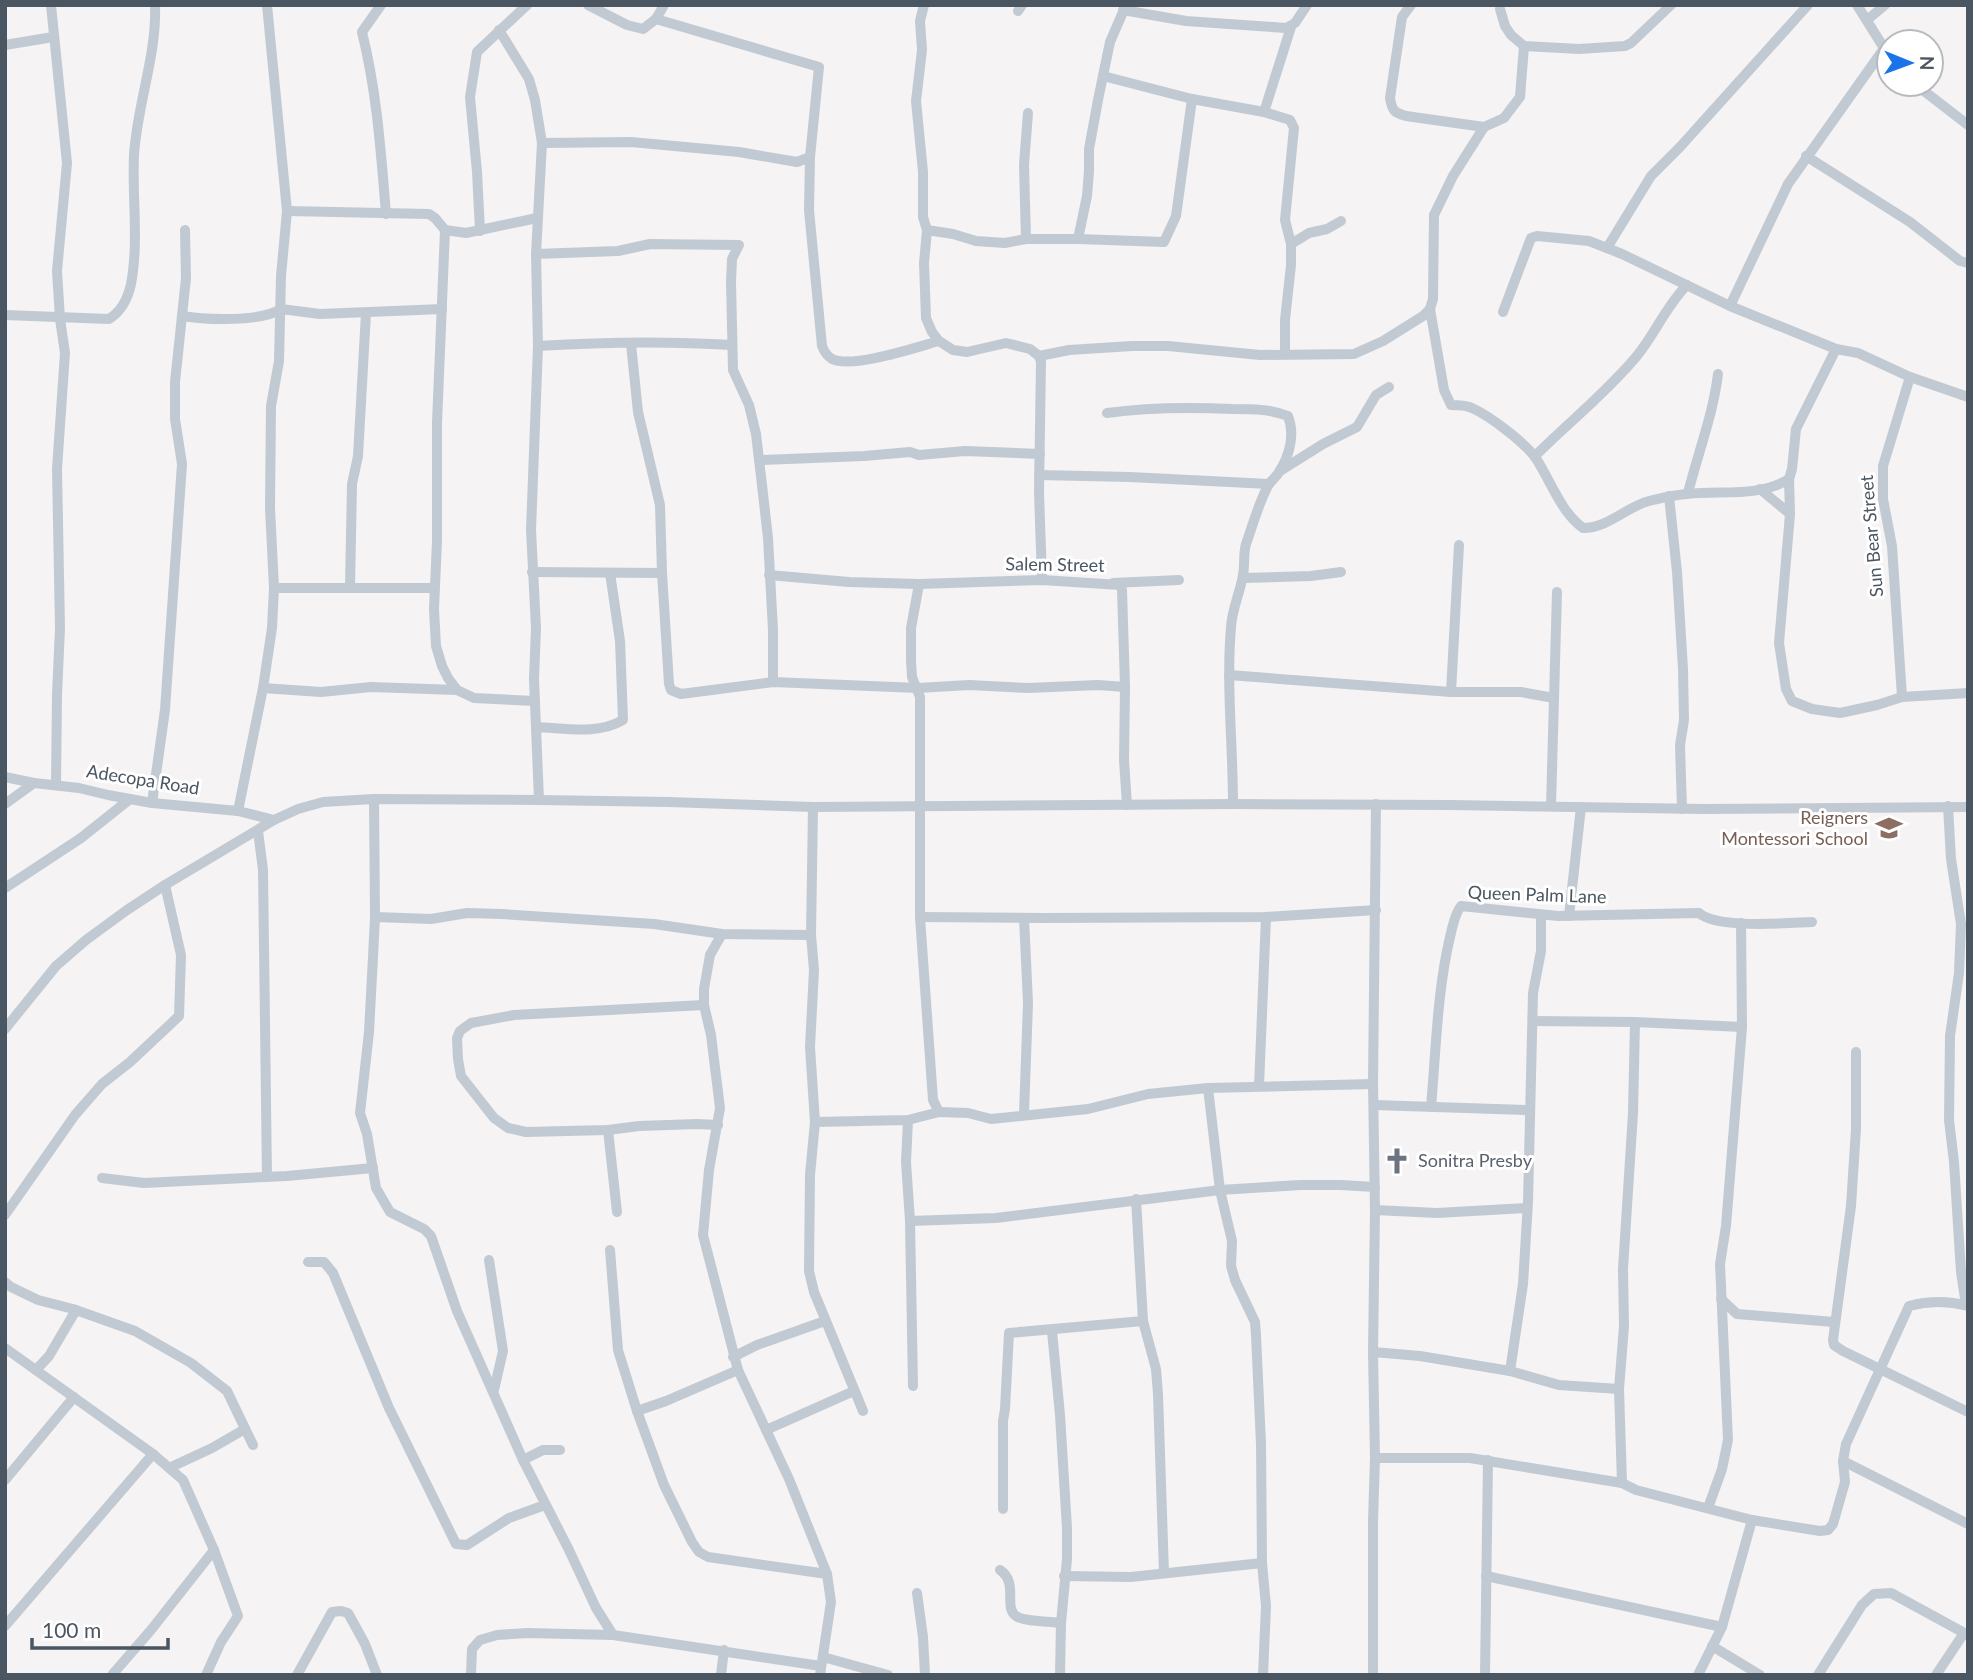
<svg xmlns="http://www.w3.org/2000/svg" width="1973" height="1680" viewBox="0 0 1973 1680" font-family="Lato,sans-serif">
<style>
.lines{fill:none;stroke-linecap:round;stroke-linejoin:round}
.minor{stroke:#c1cad2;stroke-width:10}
.labels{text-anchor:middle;stroke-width:6;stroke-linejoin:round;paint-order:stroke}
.street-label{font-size:18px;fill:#4a5661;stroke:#fff}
.education-label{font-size:18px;fill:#785e54;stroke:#fff;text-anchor:end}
.worship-label{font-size:18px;fill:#5b616d;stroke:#fff;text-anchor:start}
</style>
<rect width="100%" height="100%" fill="#f5f3f3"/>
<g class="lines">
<g class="minor">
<path d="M 51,5 L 67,163 L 57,271 L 60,319 L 65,353 L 57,469 L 60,628 L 57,695 L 56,785"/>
<path d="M 381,5 L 362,32 C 377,92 381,153 386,214"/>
<path d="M 588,5 L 627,25 L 643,29 L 656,19 L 664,5"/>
<path d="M 924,5 L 920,21 L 922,50 L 916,101 L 923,172 L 923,217 L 927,230 L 924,263 L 926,318 L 932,332 L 939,341 L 953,350 L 967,352 L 1006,343 L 1030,349 L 1039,356 L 1041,362 L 1039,492 L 1042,580"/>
<path d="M 1411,5 L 1402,17 L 1390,98 C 1392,110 1394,113 1406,116 L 1484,127"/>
<path d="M 1857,5 L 1889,56"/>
<path d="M 1500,9 L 1505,26 L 1511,35 L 1524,46 L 1579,49 L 1625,46 L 1631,43 L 1671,5"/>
<path d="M 1123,10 L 1186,21 L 1286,28 L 1295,23 L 1307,5"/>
<path d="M 1018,11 L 1022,5"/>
<path d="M 1867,20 L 1885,5"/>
<path d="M 499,30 L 529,79 L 535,100 L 542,143 L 536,254 L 538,346 L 531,530 L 536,628 L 534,679 L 539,800"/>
<path d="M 5,45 L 53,37"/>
<path d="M 1103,76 L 1192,99 L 1264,112 L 1290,120 L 1294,128 L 1285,220 L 1291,244 L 1291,265 L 1285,320 L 1285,353"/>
<path d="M 1915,84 L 1968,125"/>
<path d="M 1264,112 L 1291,27"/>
<path d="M 542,143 L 631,142 L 739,152 L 797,162 L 810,157 L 819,67 L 656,19"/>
<path d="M 1806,156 L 1910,222 L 1960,261 L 1968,263"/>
<path d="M 810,157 L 809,210 L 822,346 C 824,351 827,356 832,359 C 852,369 917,347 939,341"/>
<path d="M 287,211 L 429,214 L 435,218 L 445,230 L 437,423 L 437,541 L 434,609 L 436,646 L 442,666 L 448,678 L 457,690 L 474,698 L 535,701"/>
<path d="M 445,230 L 466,233 L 537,218"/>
<path d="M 927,230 L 953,234 L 976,241 L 1005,243 L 1026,239 L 1078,239 L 1164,242 L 1176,216 L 1192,99"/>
<path d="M 480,231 L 477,172 L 470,97 L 477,52 L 527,5"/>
<path d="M 1026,239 L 1024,165 L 1028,113"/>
<path d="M 1078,239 L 1087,196 L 1089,171 L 1089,149 L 1098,100 L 1110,42 L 1126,5"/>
<path d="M 1291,244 L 1309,233 L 1327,229 L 1341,221"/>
<path d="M 1607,248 L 1651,176 L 1680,147 L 1808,5"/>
<path d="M 536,254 L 618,251 L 650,244 L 739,245 L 732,259 L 731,282 L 733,370 L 749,405 L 756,434 L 762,485 L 768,538 L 773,630 L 773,682"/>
<path d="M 1730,306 L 1788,184 L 1883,50"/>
<path d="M 1430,309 L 1444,390 L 1451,405 C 1458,405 1466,405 1472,408 C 1490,416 1527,444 1537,460 C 1551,482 1561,512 1583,528 C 1608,528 1626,507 1649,501 C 1661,498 1674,495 1687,494 C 1721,490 1758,498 1789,479"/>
<path d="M 1503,312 L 1531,238 L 1537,236 L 1589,241 L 1622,254 L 1730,306 L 1836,349 L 1858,353 L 1910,377 L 1968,397"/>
<path d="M 5,315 L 109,319 C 122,311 128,298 131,284 C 139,242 132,197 134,155 C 137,105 157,55 155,5"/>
<path d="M 182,316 C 206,320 261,322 281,309 L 320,314 L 442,309"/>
<path d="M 631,344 L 638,412 L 660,505 L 662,573 L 669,684 L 671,690 L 681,694 L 773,682 L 918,688 L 969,685 L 1028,688 L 1098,685 L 1125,687"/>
<path d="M 538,346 C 602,342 668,341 732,345"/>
<path d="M 1836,349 L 1796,429 L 1792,469 L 1789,479 L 1790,514 L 1779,643 L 1786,689 L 1792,701 L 1812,709 L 1840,713 L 1877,705 L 1902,697 L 1968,693"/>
<path d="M 1039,356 L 1069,350 L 1132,346 L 1168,346 L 1260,355 L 1354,354 L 1383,341 L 1423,316 L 1430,309 L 1433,299 L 1434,215 L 1453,176 L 1484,127 L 1504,118 L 1520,97 L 1524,46"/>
<path d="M 1107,413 C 1149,407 1190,407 1233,409 C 1251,409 1271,409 1288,416 C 1295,434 1290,455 1279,472 C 1277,476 1272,480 1269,484 C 1259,501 1253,525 1246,544 C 1243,554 1245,565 1243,575 C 1240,593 1232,609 1231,627 C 1226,686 1233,745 1233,804"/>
<path d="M 1535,456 C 1568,423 1606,393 1636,357 C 1655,334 1666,306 1687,285"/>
<path d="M 759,460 L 864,456 L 910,452 L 919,455 L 965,451 L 1040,454"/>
<path d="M 1280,471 L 1323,444 L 1357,427 L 1376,395 L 1389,387"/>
<path d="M 1039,475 L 1130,477 L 1269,484"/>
<path d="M 1760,489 L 1790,514"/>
<path d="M 1688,493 C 1698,453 1713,415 1718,374"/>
<path d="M 1669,496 L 1677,572 L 1683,669 L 1684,720 L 1680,745 L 1682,809"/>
<path d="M 532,572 L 662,573"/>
<path d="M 769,575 L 849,582 L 919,584 L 1042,580 L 1120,585 L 1122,590 L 1125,687 L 1124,760 L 1127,805"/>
<path d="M 1243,578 L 1311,576 L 1341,572"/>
<path d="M 1113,583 L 1179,580"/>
<path d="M 919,584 L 911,628 L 911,661 L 912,677 L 920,697 L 920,917 L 933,1100 L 939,1112"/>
<path d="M 274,588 L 435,588"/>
<path d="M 350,588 L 352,484 L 358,456 L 366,313"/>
<path d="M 1229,675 L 1451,692 L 1521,692 L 1554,698"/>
<path d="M 263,688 L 321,692 L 371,687 L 457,690"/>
<path d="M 1451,692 L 1459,545"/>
<path d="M 1902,697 L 1892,546 L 1883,499 L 1883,466 L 1910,377"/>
<path d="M 536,727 C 565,728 598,735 623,720 L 620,641 L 610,573"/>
<path d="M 5,777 L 34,783 L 79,788 L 108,795 L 152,803 L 238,811 L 274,820"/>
<path d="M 374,799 L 375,917 L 373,957 L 369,1032 L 360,1113 L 367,1134 L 376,1188 L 390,1212 L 424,1229 L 431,1236 L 457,1311 L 523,1460 L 569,1550 L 596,1608 L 613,1635"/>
<path d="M 152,803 L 165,710 L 182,464 L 175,419 L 175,382 L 186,278 L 185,230"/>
<path d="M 5,804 L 34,783"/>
<path d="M 1551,806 L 1557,592"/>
<path d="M 1948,806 L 1951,859 L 1961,924 L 1959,973 L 1950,1036 L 1949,1120 L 1954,1162 L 1961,1272 L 1966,1305"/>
<path d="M 813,807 L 811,935 L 814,970 L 810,1047 L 815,1122 L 810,1175 L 809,1271 L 814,1292 L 863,1411"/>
<path d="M 238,811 L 263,688 L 272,628 L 274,588 L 270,508 L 271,406 L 279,361 L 281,276 L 287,211 L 267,5"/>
<path d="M 258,831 L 263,870 L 267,1177"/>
<path d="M 5,888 L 81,838 L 130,799"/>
<path d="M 1569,916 L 1581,807"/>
<path d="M 375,917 L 431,919 L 467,913 L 502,914 L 654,924 L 722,934 L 811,935"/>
<path d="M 920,917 L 1044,918 L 1266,917 L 1376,910"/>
<path d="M 722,934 L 710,955 L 704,989 L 704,1005 L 711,1035 L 720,1108 L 709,1170 L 703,1235 L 738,1370 L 789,1479 L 827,1574 L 831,1602 L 820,1675"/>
<path d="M 704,1005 L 514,1015 L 471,1023 L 460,1031 L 457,1038 L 458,1059 L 461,1076 L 494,1118 L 508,1128 L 526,1132 L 608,1130 L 639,1126 L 697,1124 L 718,1125"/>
<path d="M 1534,1021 L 1635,1022 L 1742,1027"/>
<path d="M 5,1029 L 56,966 L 86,940 L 127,910 L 165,885 L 274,820 L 298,809 L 323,802 L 374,799 L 539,800 L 669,802 L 813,807 L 1233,804 L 1451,805 L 1704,809 L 1968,807"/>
<path d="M 1856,1052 L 1856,1129 L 1851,1206 L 1833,1340 L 1834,1345 L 1843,1351 L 1968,1412"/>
<path d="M 1259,1086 L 1266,917"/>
<path d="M 1208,1088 L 1220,1190 L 1232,1241 L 1231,1266 L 1235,1280 L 1255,1322 L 1256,1335 L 1261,1444 L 1262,1563 L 1266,1606 L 1263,1675"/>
<path d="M 1374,1105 L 1529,1110"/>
<path d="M 1431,1107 C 1436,1051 1437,992 1450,937 C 1453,926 1454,915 1461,906 L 1558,916 L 1699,913 C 1717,929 1786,923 1812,922"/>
<path d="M 1024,1114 L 1028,1003 L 1024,918"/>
<path d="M 908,1120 L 906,1162 L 910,1221 L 913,1386"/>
<path d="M 815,1122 L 908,1120 L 939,1112 L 968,1113 L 991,1119 L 1088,1109 L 1148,1094 L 1208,1088 L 1373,1084"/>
<path d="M 608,1130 L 617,1212"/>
<path d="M 102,1178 L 144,1183 L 287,1176 L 373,1168"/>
<path d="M 1136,1199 L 1143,1321 L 1156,1369 L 1158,1394 L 1164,1573"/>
<path d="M 1375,1210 L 1437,1213 L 1527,1208"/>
<path d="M 5,1215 L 75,1115 L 102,1084 L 130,1062 L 179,1016 L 181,955 L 165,885"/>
<path d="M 910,1221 L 996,1218 L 1220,1190 L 1300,1185 L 1341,1185 L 1375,1187"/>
<path d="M 610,1250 L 618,1350 L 637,1411 L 664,1485 L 692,1542 L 699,1552 L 708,1557 L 827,1574"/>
<path d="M 489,1260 L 503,1351 L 494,1390"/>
<path d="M 308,1262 L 324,1262 L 333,1273 L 389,1408 L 456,1544 L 467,1545 L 509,1518 L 545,1505"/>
<path d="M 5,1282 L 11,1287 L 38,1300 L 73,1309 L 135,1331 L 191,1363 L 227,1391 L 253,1445"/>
<path d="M 1721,1299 L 1737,1314 L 1834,1322"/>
<path d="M 1052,1331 L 1060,1415 L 1067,1528 L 1067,1559 L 1061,1623 L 1060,1675"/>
<path d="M 5,1348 L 153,1454 L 183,1480 L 214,1550 L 238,1616 L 221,1642 L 206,1675"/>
<path d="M 1373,1352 L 1420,1356 L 1510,1371 L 1559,1385 L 1619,1389"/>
<path d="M 733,1357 L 757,1345 L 825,1321"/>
<path d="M 36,1370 L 49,1356 L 76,1310"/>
<path d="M 1510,1371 L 1523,1284 L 1528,1202 L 1533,993 L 1541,951 L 1541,915"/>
<path d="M 637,1411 L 666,1401 L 738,1370"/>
<path d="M 766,1430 L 854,1391"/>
<path d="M 1375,1458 L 1470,1458 L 1622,1483 L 1636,1490 L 1752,1520 L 1820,1531 L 1828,1530 L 1833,1524 L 1845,1482 L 1843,1461 L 1846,1444 L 1909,1306 C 1928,1301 1949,1301 1968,1306"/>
<path d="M 523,1460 L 543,1450 L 560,1450"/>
<path d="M 1843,1461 L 1968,1524"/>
<path d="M 169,1468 L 212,1448 L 245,1429"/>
<path d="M 5,1480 L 74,1397"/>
<path d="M 1622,1483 L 1619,1389 L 1624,1326 L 1623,1269 L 1633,1113 L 1635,1022"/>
<path d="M 1708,1508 L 1722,1469 L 1728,1440 L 1720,1264 L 1726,1226 L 1742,1027 L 1741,923"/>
<path d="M 1003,1509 L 1003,1421 L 1005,1409 L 1009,1333 L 1143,1321"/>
<path d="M 1000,1570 C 1019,1583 1003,1607 1016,1616 C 1024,1622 1050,1621 1061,1623"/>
<path d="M 1064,1576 L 1131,1577 L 1262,1563"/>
<path d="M 1486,1576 L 1722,1627"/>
<path d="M 917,1593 L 923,1637 L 925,1675"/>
<path d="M 5,1626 L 153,1454"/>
<path d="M 1712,1646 L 1760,1675"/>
<path d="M 823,1657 L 888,1675"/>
<path d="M 112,1675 L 151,1630 L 214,1550"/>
<path d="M 297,1675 L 332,1612 L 341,1611 L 348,1613 L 365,1644 L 377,1675"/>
<path d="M 471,1675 L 472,1649 L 480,1640 L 497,1635 L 527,1633 L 613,1635 L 821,1666"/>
<path d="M 721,1675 L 724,1650"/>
<path d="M 1373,1675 L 1373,1521 L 1375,1458 L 1373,1352 L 1375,1210 L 1373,1084 L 1376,804"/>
<path d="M 1485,1675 L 1488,1460"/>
<path d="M 1698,1675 L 1722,1627 L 1752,1520"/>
<path d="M 1818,1675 L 1862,1605 L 1874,1594 L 1891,1593 L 1968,1635"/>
<path d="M 1936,1675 L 1964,1633"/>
</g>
</g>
<defs>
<g id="school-bare" transform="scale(2.1)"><path d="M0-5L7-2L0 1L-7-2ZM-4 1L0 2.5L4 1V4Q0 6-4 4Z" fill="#8d6e63" stroke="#fff" stroke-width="2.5" paint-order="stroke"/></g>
<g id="church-bare" transform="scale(2.1)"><path d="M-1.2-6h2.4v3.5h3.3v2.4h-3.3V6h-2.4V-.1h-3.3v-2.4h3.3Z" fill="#6b7280" stroke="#fff" stroke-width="2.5" paint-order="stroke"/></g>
</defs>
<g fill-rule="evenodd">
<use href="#school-bare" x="1889" y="828"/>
<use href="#church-bare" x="1397" y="1161"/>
</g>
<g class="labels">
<g class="street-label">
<text transform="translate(1872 536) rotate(-95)" y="6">Sun Bear Street</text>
<text transform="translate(1055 565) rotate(1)" y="6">Salem Street</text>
<text transform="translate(143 780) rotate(9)" y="6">Adecopa Road</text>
<text transform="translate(1537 895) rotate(2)" y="6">Queen Palm Lane</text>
</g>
<g class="education-label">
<text x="1868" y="824">Reigners<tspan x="1868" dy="21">Montessori School</tspan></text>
</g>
<g class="worship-label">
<text x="1418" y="1167">Sonitra Presby</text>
</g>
</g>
<rect width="1973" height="1680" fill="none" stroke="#4a5661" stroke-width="14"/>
<g transform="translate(1910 63) rotate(91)"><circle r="33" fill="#ffffff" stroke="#b7bbc0" stroke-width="2"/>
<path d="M0-5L12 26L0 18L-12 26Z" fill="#1a73e8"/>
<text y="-10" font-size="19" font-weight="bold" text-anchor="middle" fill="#4a5661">N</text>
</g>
<path d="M32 1638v10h136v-10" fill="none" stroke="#4a5661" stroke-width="3.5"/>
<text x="42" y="1638" font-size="21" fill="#4a5661" stroke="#ffffff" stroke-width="5" paint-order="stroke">100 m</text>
</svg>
